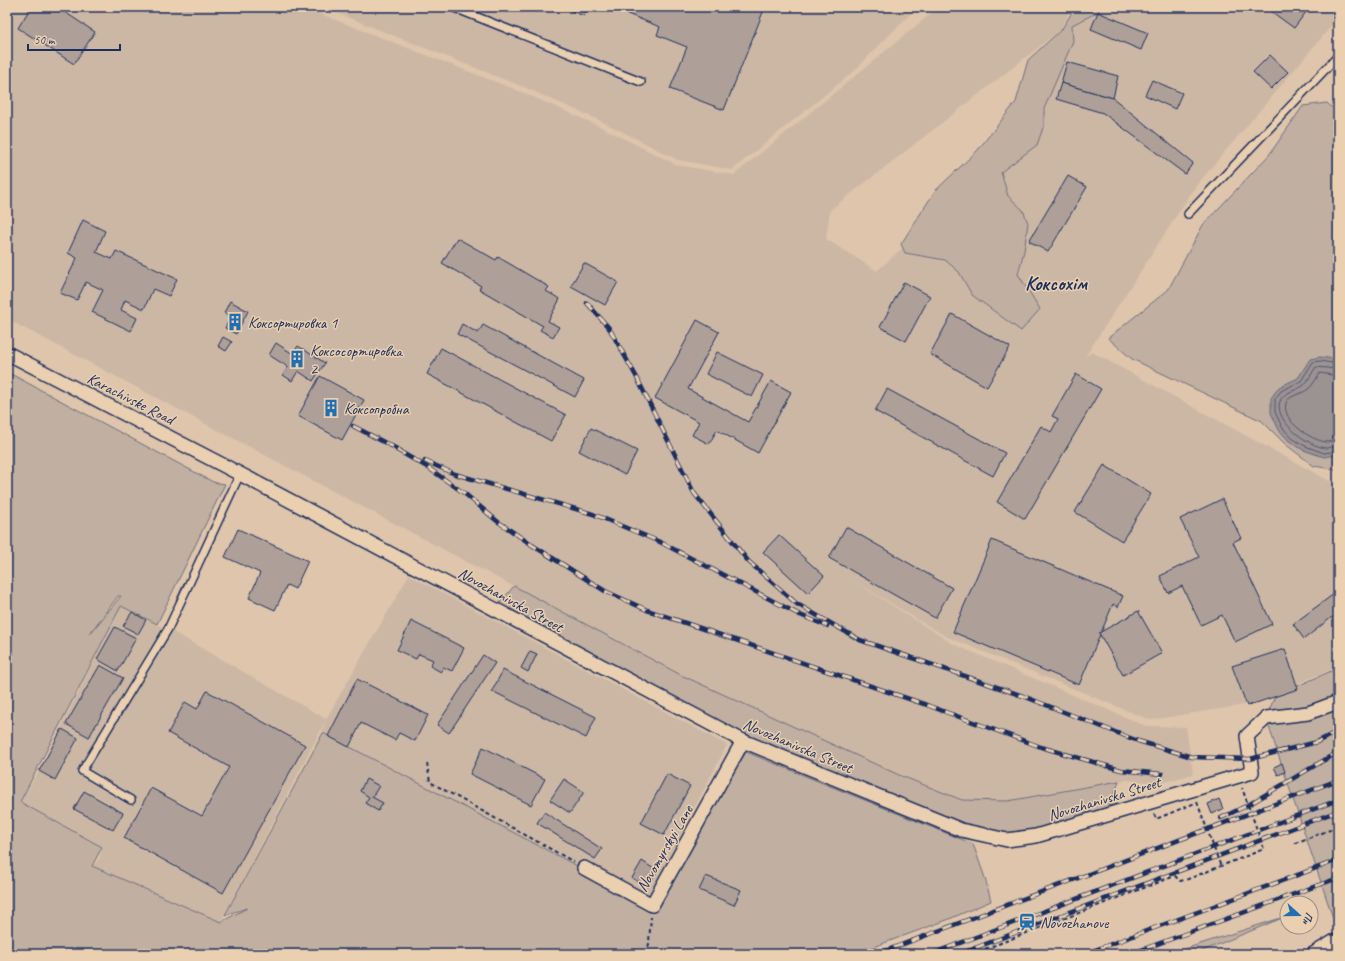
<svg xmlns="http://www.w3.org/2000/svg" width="1345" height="961" viewBox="0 0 1345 961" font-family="Caveat,sans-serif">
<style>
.built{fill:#ccb7a5}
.green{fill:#c1afa1;stroke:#6e6f80;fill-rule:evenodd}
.water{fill:#9b9292;stroke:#686a7d}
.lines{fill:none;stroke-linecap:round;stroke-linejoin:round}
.shore{stroke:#4e5773;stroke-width:1}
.building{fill:#aea099;stroke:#1b2f5e}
.lane-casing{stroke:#1b2f5e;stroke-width:10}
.street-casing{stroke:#1b2f5e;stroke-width:16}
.path{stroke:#1b2f5e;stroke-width:2;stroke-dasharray:4 3;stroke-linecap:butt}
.lane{stroke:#eacfb1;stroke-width:7}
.street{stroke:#eacfb1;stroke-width:13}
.rail-casing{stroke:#1b2f5e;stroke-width:4.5}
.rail{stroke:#eacfb1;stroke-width:3;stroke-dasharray:9;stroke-linecap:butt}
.path-bridge{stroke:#1b2f5e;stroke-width:2;stroke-dasharray:4 3;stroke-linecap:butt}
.labels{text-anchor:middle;stroke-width:3;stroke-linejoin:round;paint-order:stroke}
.poi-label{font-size:16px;fill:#1b2f5e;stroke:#eacfb1;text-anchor:start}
.street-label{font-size:16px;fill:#1b2f5e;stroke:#eacfb1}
.district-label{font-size:20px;font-weight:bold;fill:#1b2f5e;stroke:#eacfb1}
</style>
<rect width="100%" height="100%" fill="#dec5ac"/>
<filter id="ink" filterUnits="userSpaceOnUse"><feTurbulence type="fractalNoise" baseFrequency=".025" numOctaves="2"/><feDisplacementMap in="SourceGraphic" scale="8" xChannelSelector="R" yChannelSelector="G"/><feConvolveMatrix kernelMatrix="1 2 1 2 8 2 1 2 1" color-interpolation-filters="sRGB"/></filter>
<g filter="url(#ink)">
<g class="built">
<path d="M 7,7 L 302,7 L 524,93 L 599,126 L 677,165 L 734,175 L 939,7 L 1071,7 L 1062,29 L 830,210 L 826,239 L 877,271 L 1040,124 L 1072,25 L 1086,7 L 1338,7 L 1338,18 L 1195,187 L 1085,357 L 1092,352 L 1335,484 L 1338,484 L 1338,667 L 1244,705 L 1150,720 L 945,636 L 849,578 L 953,644 L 1146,726 L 1186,727 L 1193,774 L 1161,783 L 1126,780 L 1008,801 L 962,800 L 855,758 L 687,678 L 7,319 Z"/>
<path d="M 322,7 L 917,7 L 852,73 L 732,170 L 678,160 L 601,121 L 526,88 Z"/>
<path d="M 409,575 L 727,745 L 639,915 L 320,739 L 325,722 L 221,922 L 92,866 L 99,859 L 102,847 L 20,802 L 39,771 L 121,606 L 146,620 L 168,629 L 326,719 Z"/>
</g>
<g class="green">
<path d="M 1075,7 L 1101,7 L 1098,12 L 1072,25 L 1073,41 L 1044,109 L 1044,125 L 1037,145 L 1001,172 L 1008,196 L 1023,210 L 1028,223 L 1024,251 L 1018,274 L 1040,309 L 1021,331 L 972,295 L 959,272 L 945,260 L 905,253 L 901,244 L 935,191 L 977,151 L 1016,102 L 1028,60 L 1062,29 Z"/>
<path d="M 1327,103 L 1338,113 L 1338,470 L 1314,466 L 1285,444 L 1262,421 L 1132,359 L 1108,338 L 1168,290 L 1203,225 L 1269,155 L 1303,106 Z"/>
<path d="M 7,372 L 213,482 L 225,484 L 157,624 L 121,606 L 20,802 L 102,847 L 92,866 L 221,922 L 247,908 L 225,915 L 323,733 L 652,905 L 746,752 L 973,844 L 985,878 L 991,901 L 947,920 L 854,954 L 7,954 ZM 118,596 L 121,596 L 89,635 L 90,633 Z"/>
<path d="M 514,586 L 681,675 L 899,775 L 962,800 L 1008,801 L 1119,781 L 1109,809 L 1026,838 L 978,834 L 743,741 L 499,604 Z"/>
<path d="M 1338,668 L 1338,933 L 1266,718 L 1275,696 Z"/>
<path d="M 1287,916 L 1195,954 L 1169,954 Z"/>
</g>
<path class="water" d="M 1320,357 L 1335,359 L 1338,362 L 1337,455 L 1324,457 L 1303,450 L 1289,441 L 1279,430 L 1271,413 L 1271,398 L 1279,387 L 1298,378 L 1310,359 Z"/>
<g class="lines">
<g class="shore">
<path d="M 1338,364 L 1320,361 L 1313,362 L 1301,381 L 1281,391 L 1275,399 L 1275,412 L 1282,427 L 1292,438 L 1305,446 L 1324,453 L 1338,451"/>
<path d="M 1338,369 L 1316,367 C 1312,372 1309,380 1304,385 C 1297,391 1286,391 1281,399 C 1270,419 1309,447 1326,448 C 1330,448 1334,446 1338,446"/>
<path d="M 1338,376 L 1320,373 C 1316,378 1313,386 1307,390 C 1301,394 1288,396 1286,403 C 1281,421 1311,440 1326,442 C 1329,442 1334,440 1338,440"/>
</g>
</g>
<g class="building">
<path d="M 31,7 L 57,7 L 95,32 L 74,64 L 18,28 Z"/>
<path d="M 562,7 L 587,7 L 584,16 Z"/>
<path d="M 610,7 L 765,7 L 724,110 L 670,89 L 687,47 L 657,35 L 660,27 Z"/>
<path d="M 1265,7 L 1308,7 L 1309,8 L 1294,28 Z"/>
<path d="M 1098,12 L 1148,33 L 1141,50 L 1091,29 Z"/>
<path d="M 1270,55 L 1288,72 L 1271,89 L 1253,72 Z"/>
<path d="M 1067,62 L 1118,76 L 1113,98 L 1061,83 Z"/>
<path d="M 1152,80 L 1182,93 L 1175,109 L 1145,95 Z"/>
<path d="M 1061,83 L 1113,98 L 1193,163 L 1185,174 L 1103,113 L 1056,99 Z"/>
<path d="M 1068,176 L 1087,187 L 1048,252 L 1029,241 Z"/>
<path d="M 83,220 L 105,231 L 96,252 L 112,259 L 116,251 L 177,279 L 169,296 L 153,289 L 144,309 L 125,300 L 121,310 L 137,318 L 131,331 L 92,312 L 103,290 L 86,282 L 77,300 L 60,293 L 77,258 L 68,253 Z"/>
<path d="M 457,238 L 496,260 L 498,257 L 549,287 L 546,291 L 560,299 L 548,321 L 559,327 L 553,337 L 540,330 L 543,326 L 479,289 L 481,286 L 442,263 Z"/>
<path d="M 584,263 L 618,282 L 605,305 L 571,286 Z"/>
<path d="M 904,282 L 930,296 L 906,341 L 880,327 Z"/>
<path d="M 230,301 L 248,311 L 236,334 L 225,328 L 231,316 L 224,313 Z"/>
<path d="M 952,314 L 1010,347 L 987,387 L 930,354 Z"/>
<path d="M 697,320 L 719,332 L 688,389 L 748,422 L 771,381 L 791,392 L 758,453 L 717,430 L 709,444 L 692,435 L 699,422 L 655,398 Z"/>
<path d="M 462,324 L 478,333 L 483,325 L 584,380 L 575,397 L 457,334 Z"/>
<path d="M 223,337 L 232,342 L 226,351 L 218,346 Z"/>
<path d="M 276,343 L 293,354 L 298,346 L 325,363 L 313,381 L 298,371 L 292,381 L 283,375 L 288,367 L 269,355 Z"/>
<path d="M 441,348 L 566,415 L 551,441 L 427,374 Z"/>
<path d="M 717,352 L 763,375 L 752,397 L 706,374 Z"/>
<path d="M 1076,374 L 1101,389 L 1025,519 L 997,502 L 1041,426 L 1051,432 L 1058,419 L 1052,416 Z"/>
<path d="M 320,376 L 364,400 L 342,440 L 298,416 Z"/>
<path d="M 887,389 L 1005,453 L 993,476 L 875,411 Z"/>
<path d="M 591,428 L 637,451 L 625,475 L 579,451 Z"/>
<path d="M 1104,465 L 1151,494 L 1122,541 L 1075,512 Z"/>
<path d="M 1222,499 L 1241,538 L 1233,542 L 1272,624 L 1235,642 L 1222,615 L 1201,625 L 1182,586 L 1168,593 L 1160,576 L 1199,557 L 1180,519 Z"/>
<path d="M 846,527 L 952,588 L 935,618 L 829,558 Z"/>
<path d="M 238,529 L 308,561 L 295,589 L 287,585 L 275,610 L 249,598 L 260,573 L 225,557 Z"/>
<path d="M 779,535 L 824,576 L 808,593 L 763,552 Z"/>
<path d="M 992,540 L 1123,596 L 1118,607 L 1113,604 L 1079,685 L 953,632 Z"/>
<path d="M 1338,591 L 1338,625 L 1332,617 L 1304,639 L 1293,624 Z"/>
<path d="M 1138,611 L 1162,653 L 1123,675 L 1099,633 Z"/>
<path d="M 132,612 L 146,620 L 138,634 L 123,626 Z"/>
<path d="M 411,621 L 464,648 L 452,671 L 443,667 L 441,672 L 430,666 L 433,660 L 419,654 L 416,659 L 397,650 Z"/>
<path d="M 115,627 L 136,638 L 118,671 L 97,659 Z"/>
<path d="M 1285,649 L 1298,689 L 1247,706 L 1232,666 Z"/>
<path d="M 530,651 L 537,654 L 528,672 L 521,668 Z"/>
<path d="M 483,655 L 495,663 L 449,733 L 437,725 Z"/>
<path d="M 100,665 L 123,678 L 89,737 L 66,724 Z"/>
<path d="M 503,670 L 596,717 L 586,738 L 492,691 Z"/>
<path d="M 357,679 L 428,715 L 415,741 L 399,733 L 395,740 L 361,723 L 349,747 L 328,736 Z"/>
<path d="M 207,691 L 305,745 L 223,893 L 124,838 L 151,788 L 202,816 L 229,767 L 168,733 L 185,702 L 197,709 Z"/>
<path d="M 62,729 L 78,738 L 55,780 L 39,771 Z"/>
<path d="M 483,747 L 545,779 L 531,805 L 470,774 Z"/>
<path d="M 1282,763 L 1285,772 L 1278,775 L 1274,767 Z"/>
<path d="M 667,774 L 690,786 L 664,835 L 641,823 Z"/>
<path d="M 366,779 L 379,786 L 372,797 L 383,803 L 378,811 L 365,803 L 369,797 L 360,791 Z"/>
<path d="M 564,779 L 584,792 L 570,813 L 550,800 Z"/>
<path d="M 84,791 L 123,813 L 113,830 L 74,809 Z"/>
<path d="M 1219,799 L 1223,809 L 1212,814 L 1208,804 Z"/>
<path d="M 544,812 L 602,849 L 595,859 L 537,823 Z"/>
<path d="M 642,861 L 657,871 L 647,887 L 632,878 Z"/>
<path d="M 706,876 L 741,890 L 734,905 L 699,890 Z"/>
</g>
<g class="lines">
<g class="lane-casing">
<g id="lane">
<path d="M 452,7 L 641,82"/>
<path d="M 1188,214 L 1338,56"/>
<path d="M 131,800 L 82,771 L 168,629 L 240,474"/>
</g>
</g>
<g class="street-casing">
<g id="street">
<path d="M 7,353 L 240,474 L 743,741 L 961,830 L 1007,840 L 1036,836 L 1252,772 L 1247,736 L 1266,718 L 1308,713 L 1338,702"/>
<path d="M 584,868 L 652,905 L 743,741"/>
<path d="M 1313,954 L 1333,942 L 1338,946"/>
</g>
</g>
<g class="path">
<path d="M 427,763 L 430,782 L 574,862"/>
<path d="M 1154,814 L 1156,819 L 1195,803"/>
<path d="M 1295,843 L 1338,827"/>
<path d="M 648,954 L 651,917"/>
<path d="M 972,954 L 1175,876 L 1180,881 L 1188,879 L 1264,849 L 1242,788"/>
</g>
<use href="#lane" class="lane"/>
<use href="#street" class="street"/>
<g class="rail-casing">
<g id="rail">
<path d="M 587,303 L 609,328 L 636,376 L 694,493 L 748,561 L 797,604 L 860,640 L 1023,696 L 1138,741 L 1192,757 L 1250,759 L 1317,742 L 1338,731"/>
<path d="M 353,426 L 401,451"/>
<path d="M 397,450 L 427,467 L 464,493 L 497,521 L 532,545 L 605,591 L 647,610 L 924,704 L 1041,747 L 1121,770 L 1162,774"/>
<path d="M 425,461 L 455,474 L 593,514 L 660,542 L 800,615 L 827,626"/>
<path d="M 1221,818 L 1248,805 L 1338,752"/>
<path d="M 877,954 L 1338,780"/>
<path d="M 931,954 L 1338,800"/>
<path d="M 959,954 L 1338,811"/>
<path d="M 1084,954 L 1338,860"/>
<path d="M 1130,954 L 1338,878"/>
</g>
</g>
<use href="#rail" class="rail"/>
<path class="path-bridge" d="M 1197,802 L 1221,867"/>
</g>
</g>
<defs>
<g id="building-bare" transform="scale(1.38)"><path d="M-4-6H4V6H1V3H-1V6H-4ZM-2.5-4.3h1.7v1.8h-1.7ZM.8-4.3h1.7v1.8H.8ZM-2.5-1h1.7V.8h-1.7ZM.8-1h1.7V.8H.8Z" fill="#1f6fb2" stroke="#eacfb1" stroke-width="2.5" paint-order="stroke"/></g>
<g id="station-bare" transform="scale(1.38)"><path d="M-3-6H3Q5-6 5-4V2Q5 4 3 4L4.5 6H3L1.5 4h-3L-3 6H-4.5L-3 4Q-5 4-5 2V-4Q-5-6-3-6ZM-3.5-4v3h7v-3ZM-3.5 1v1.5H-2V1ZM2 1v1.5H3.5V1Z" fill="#1f6fb2" stroke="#eacfb1" stroke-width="2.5" paint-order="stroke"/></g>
</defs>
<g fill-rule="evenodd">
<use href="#building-bare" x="235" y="322"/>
<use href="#building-bare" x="297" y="359"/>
<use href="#building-bare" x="331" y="408"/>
<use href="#station-bare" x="1027" y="922"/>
</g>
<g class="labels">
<g class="poi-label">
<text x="248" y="328">Коксортировка 1</text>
<text x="310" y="356">Коксосортировка<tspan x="310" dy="18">2</tspan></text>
<text x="344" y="414">Коксопробна</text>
<text x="1040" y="928">Novozhanove</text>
</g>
<g class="street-label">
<text transform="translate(131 398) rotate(27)" y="6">Karachivske Road</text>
<text transform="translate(511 599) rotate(29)" y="6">Novozhanivska Street</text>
<text transform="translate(798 745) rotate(23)" y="6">Novozhanivska Street</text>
<text transform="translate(1104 798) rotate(-17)" y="6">Novozhanivska Street</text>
<text transform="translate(664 848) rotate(-60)" y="6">Novomyrskyi Lane</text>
</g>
<g class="district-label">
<text x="1056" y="290">Коксохім</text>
</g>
</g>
<rect width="1345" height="961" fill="none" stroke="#eacfb1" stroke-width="24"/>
<rect x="12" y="12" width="1321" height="937" fill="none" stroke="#1b2f5e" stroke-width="1.5" filter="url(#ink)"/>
<g transform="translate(1299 915) rotate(111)"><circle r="19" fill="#eacfb1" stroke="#978f90"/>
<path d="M0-3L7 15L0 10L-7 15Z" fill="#1f6fb2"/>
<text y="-6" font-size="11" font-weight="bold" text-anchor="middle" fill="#1b2f5e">Пн</text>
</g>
<path d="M28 44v6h92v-6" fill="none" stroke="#1b2f5e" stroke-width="2"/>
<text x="34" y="44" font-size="12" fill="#1b2f5e" stroke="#eacfb1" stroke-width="3" paint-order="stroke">50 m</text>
</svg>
